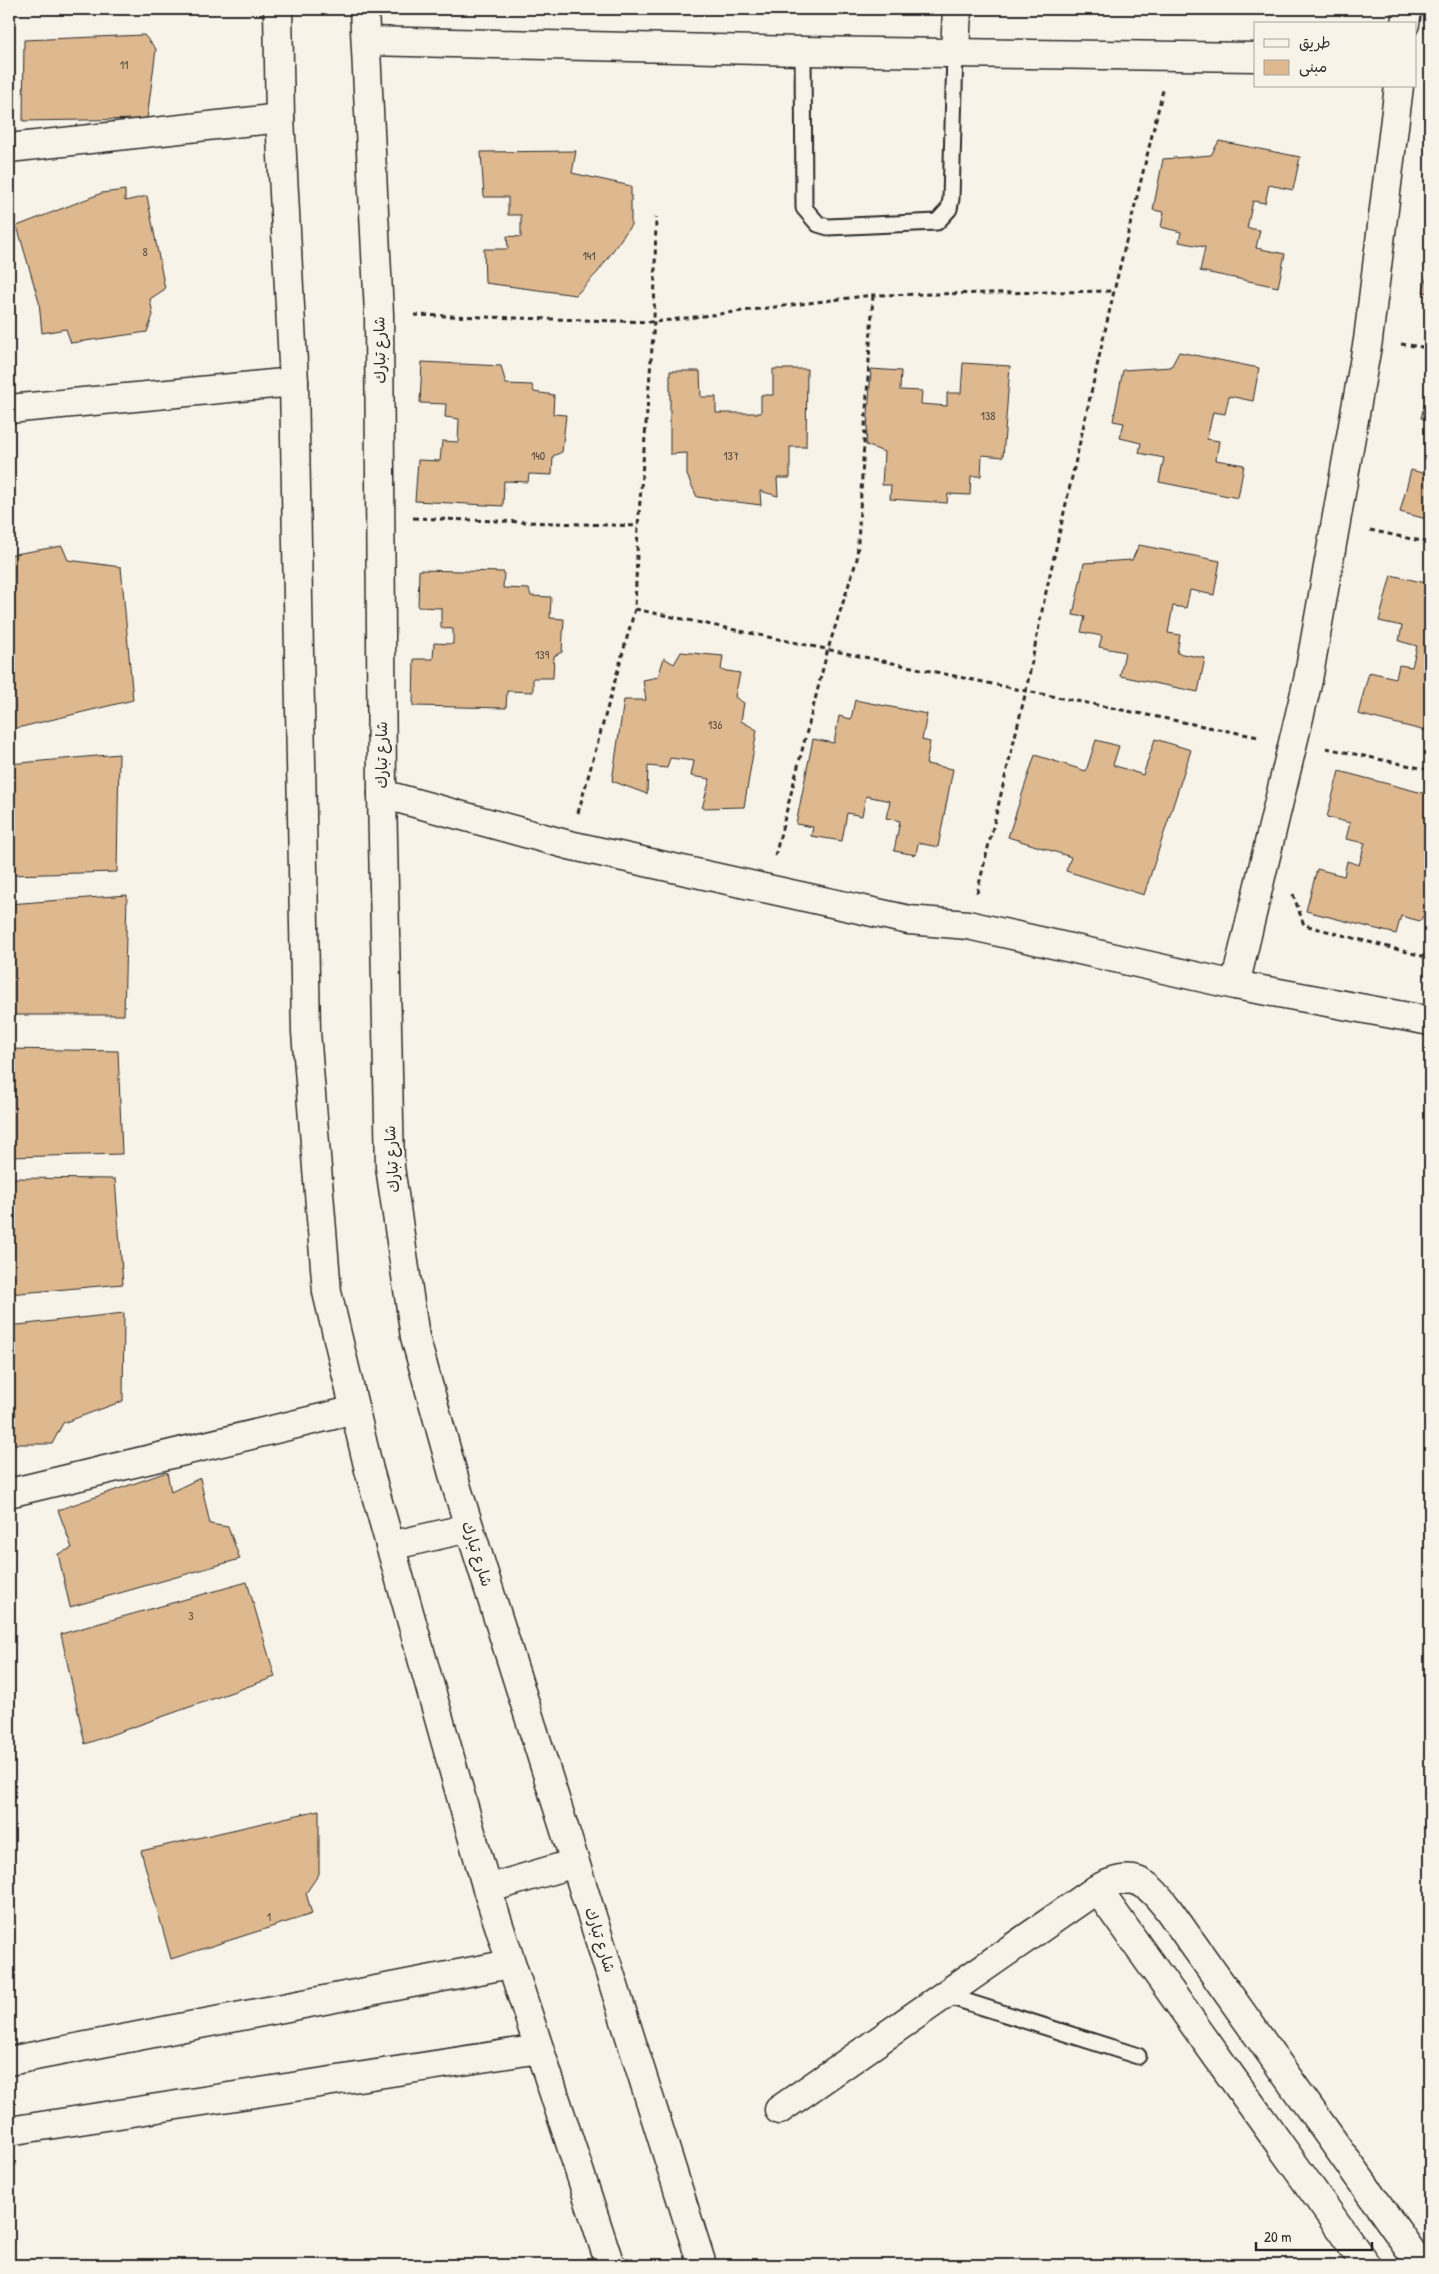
<svg xmlns="http://www.w3.org/2000/svg" width="1439" height="2274" viewBox="0 0 1439 2274" font-family="'Patrick Hand','Playpen Sans Arabic',sans-serif">
<style>
.building{fill:#deb88f;stroke:#2b2b2b}
.lines{fill:none;stroke-linecap:round;stroke-linejoin:round}
.service-casing{stroke:#2b2b2b;stroke-width:19}
.minor-casing{stroke:#2b2b2b;stroke-width:31}
.tertiary-casing{stroke:#2b2b2b;stroke-width:31}
.path{stroke:#2b2b2b;stroke-width:3;stroke-dasharray:5 4;stroke-linecap:butt}
.service{stroke:#f7f3e8;stroke-width:15}
.minor{stroke:#f7f3e8;stroke-width:28}
.tertiary{stroke:#f7f3e8;stroke-width:28}
.labels{text-anchor:middle;stroke-width:4.5;stroke-linejoin:round;paint-order:stroke}
.number-label{font-size:12px;fill:#584e44}
.street-label{font-size:15px;fill:#2b2b2b;stroke:#f7f3e8}
</style>
<rect width="100%" height="100%" fill="#f7f3e8"/>
<filter id="ink" filterUnits="userSpaceOnUse"><feTurbulence type="fractalNoise" baseFrequency=".02" numOctaves="2"/><feDisplacementMap in="SourceGraphic" scale="10" xChannelSelector="R" yChannelSelector="G"/><feConvolveMatrix kernelMatrix="1 2 1 2 8 2 1 2 1" color-interpolation-filters="sRGB"/></filter>
<g filter="url(#ink)">
<g class="building">
<path d="M 144,35 L 156,49 L 147,119 L 23,121 L 24,40 Z"/>
<path d="M 1219,141 L 1300,157 L 1293,190 L 1269,185 L 1265,203 L 1253,201 L 1247,228 L 1260,230 L 1256,248 L 1285,254 L 1278,287 L 1200,271 L 1205,247 L 1179,242 L 1181,232 L 1161,227 L 1164,212 L 1153,210 L 1163,159 L 1211,155 Z"/>
<path d="M 576,151 L 572,173 L 631,186 L 631,225 L 598,272 L 576,295 L 485,283 L 484,249 L 508,249 L 507,236 L 521,237 L 521,215 L 508,215 L 508,197 L 484,197 L 481,152 Z"/>
<path d="M 125,190 L 125,201 L 147,196 L 165,289 L 150,299 L 153,315 L 147,332 L 71,343 L 66,329 L 42,333 L 39,302 L 17,226 L 102,193 Z"/>
<path d="M 1430,264 L 1430,293 L 1423,292 Z"/>
<path d="M 1179,352 L 1259,368 L 1253,401 L 1229,396 L 1225,414 L 1213,412 L 1207,439 L 1219,441 L 1216,460 L 1244,465 L 1238,498 L 1159,482 L 1164,458 L 1139,453 L 1141,443 L 1120,438 L 1124,423 L 1113,421 L 1123,370 L 1171,367 Z"/>
<path d="M 422,362 L 501,366 L 506,384 L 532,385 L 534,392 L 554,395 L 553,414 L 566,415 L 562,452 L 553,456 L 552,475 L 529,474 L 528,482 L 504,481 L 503,506 L 415,501 L 418,460 L 440,461 L 442,441 L 458,442 L 459,419 L 445,417 L 446,404 L 420,403 Z"/>
<path d="M 963,363 L 1010,366 L 1003,457 L 982,455 L 981,476 L 971,476 L 970,495 L 948,494 L 947,503 L 890,499 L 891,485 L 882,485 L 884,452 L 866,445 L 871,369 L 901,371 L 900,390 L 922,391 L 921,404 L 947,406 L 947,393 L 961,393 Z"/>
<path d="M 773,369 L 807,369 L 806,447 L 790,447 L 790,478 L 777,478 L 778,496 L 760,491 L 761,505 L 697,497 L 687,475 L 687,453 L 670,454 L 670,371 L 700,371 L 701,397 L 716,397 L 716,413 L 761,413 L 761,395 L 773,395 Z"/>
<path d="M 1430,383 L 1430,421 L 1421,418 Z"/>
<path d="M 1411,470 L 1430,475 L 1430,520 L 1400,512 Z"/>
<path d="M 1139,545 L 1220,561 L 1214,595 L 1190,590 L 1186,608 L 1173,606 L 1168,633 L 1180,635 L 1177,653 L 1205,658 L 1198,692 L 1120,676 L 1125,652 L 1099,647 L 1102,636 L 1081,632 L 1085,617 L 1073,615 L 1084,563 L 1132,560 Z"/>
<path d="M 62,546 L 68,560 L 121,567 L 133,700 L 9,730 L 9,555 Z"/>
<path d="M 419,570 L 504,572 L 503,588 L 529,589 L 531,596 L 551,597 L 550,618 L 564,619 L 562,652 L 554,656 L 553,678 L 533,678 L 533,692 L 507,691 L 506,708 L 413,706 L 414,659 L 433,659 L 434,643 L 453,644 L 453,629 L 441,628 L 441,608 L 418,607 Z"/>
<path d="M 1391,575 L 1430,584 L 1430,732 L 1358,714 L 1369,672 L 1396,678 L 1399,665 L 1412,667 L 1417,646 L 1399,641 L 1402,626 L 1379,621 Z"/>
<path d="M 681,652 L 723,656 L 721,670 L 740,673 L 735,697 L 744,703 L 741,721 L 757,730 L 744,807 L 702,808 L 710,779 L 691,776 L 694,761 L 670,758 L 667,768 L 648,766 L 647,794 L 612,781 L 624,700 L 646,700 L 643,680 L 658,677 L 664,658 L 674,664 Z"/>
<path d="M 855,700 L 927,714 L 922,740 L 930,742 L 926,764 L 953,769 L 938,847 L 918,843 L 916,855 L 894,851 L 900,821 L 886,818 L 890,801 L 866,796 L 862,816 L 847,813 L 842,841 L 811,836 L 813,827 L 796,824 L 813,739 L 834,743 L 839,716 L 851,719 Z"/>
<path d="M 1155,739 L 1191,750 L 1144,895 L 1066,871 L 1071,857 L 1008,837 L 1035,755 L 1086,771 L 1096,740 L 1119,746 L 1113,765 L 1143,775 Z"/>
<path d="M 119,754 L 117,872 L 9,875 L 9,764 Z"/>
<path d="M 1339,771 L 1430,795 L 1426,818 L 1430,819 L 1430,913 L 1426,912 L 1420,921 L 1401,916 L 1396,934 L 1306,911 L 1317,869 L 1344,876 L 1347,861 L 1359,865 L 1365,843 L 1346,839 L 1350,823 L 1327,817 Z"/>
<path d="M 127,895 L 124,1015 L 9,1015 L 9,904 Z"/>
<path d="M 9,1049 L 118,1051 L 122,1154 L 9,1157 Z"/>
<path d="M 9,1178 L 115,1179 L 123,1284 L 9,1294 Z"/>
<path d="M 124,1313 L 123,1401 L 63,1423 L 52,1444 L 9,1444 L 9,1326 Z"/>
<path d="M 167,1472 L 171,1492 L 200,1478 L 210,1524 L 228,1527 L 240,1559 L 70,1607 L 58,1554 L 72,1548 L 58,1510 Z"/>
<path d="M 247,1582 L 275,1677 L 85,1744 L 61,1634 Z"/>
<path d="M 319,1810 L 319,1874 L 306,1893 L 312,1914 L 171,1959 L 141,1851 Z"/>
</g>
<g class="lines">
<g class="service-casing">
<g id="service">
<path d="M 803,51 L 804,208 L 818,224 L 828,227 L 937,222 L 949,209 L 951,199 L 955,53"/>
<path d="M 945,1995 L 1138,2056"/>
</g>
</g>
<g class="minor-casing">
<g id="minor">
<path d="M 1405,24 L 1407,9"/>
<path d="M 366,41 L 803,51 L 1255,57"/>
<path d="M 955,53 L 957,9"/>
<path d="M 9,148 L 280,118"/>
<path d="M 9,409 L 294,382"/>
<path d="M 382,794 L 569,845 L 909,920 L 968,925 L 1235,985 L 1430,1021"/>
<path d="M 1235,985 L 1308,680 L 1368,340 L 1399,86"/>
<path d="M 9,1493 L 355,1410"/>
<path d="M 1097,1889 L 1366,2265"/>
<path d="M 9,2061 L 510,1964"/>
<path d="M 779,2110 L 1097,1889 C 1133,1871 1145,1879 1168,1909 L 1421,2265"/>
<path d="M 9,2131 L 539,2049"/>
</g>
</g>
<g class="tertiary-casing">
<g id="tertiary">
<path d="M 278,9 L 280,118 L 294,382 L 306,1032 L 327,1292 L 369,1470 L 487,1889 L 610,2265"/>
<path d="M 364,9 L 379,314 L 382,794 L 390,1167 L 415,1337 L 456,1485 L 702,2265"/>
<path d="M 390,1546 L 469,1528"/>
<path d="M 487,1889 L 575,1863"/>
</g>
</g>
<g class="path">
<path d="M 414,315 L 654,322 L 873,295 L 1114,291"/>
<path d="M 1401,344 L 1430,348"/>
<path d="M 413,518 L 638,526"/>
<path d="M 1370,530 L 1430,543"/>
<path d="M 635,609 L 1026,691 L 1258,737"/>
<path d="M 1326,748 L 1430,770"/>
<path d="M 578,813 L 635,609 L 638,526 L 654,322 L 656,217"/>
<path d="M 775,856 L 828,649 L 857,559 L 873,295"/>
<path d="M 977,893 L 1026,691 L 1044,601 L 1114,291 L 1163,90"/>
<path d="M 1293,894 L 1304,925 L 1430,958"/>
</g>
<use href="#service" class="service"/>
<use href="#minor" class="minor"/>
<use href="#tertiary" class="tertiary"/>
</g>
</g>
<g class="labels">
<g class="number-label">
<text x="124" y="69">11</text>
<text x="145" y="256">8</text>
<text x="589" y="260">141</text>
<text x="988" y="420">138</text>
<text x="538" y="460">140</text>
<text x="731" y="460">137</text>
<text x="542" y="659">139</text>
<text x="715" y="729">136</text>
<text x="191" y="1620">3</text>
<text x="269" y="1921">1</text>
</g>
<g class="street-label">
<text transform="translate(380 350) rotate(-91)" y="5">شارع تبارك</text>
<text transform="translate(382 755) rotate(-90)" y="5">شارع تبارك</text>
<text transform="translate(392 1159) rotate(-94)" y="5">شارع تبارك</text>
<text transform="translate(477 1554) rotate(72)" y="5">شارع تبارك</text>
<text transform="translate(600 1940) rotate(72)" y="5">شارع تبارك</text>
</g>
</g>
<rect width="1439" height="2274" fill="none" stroke="#f7f3e8" stroke-width="30"/>
<rect x="15" y="15" width="1409" height="2244" fill="none" stroke="#2b2b2b" stroke-width="2" filter="url(#ink)"/>
<rect x="1254" y="22" width="162" height="65" fill="#f7f3e8" stroke="#a5a39c"/>
<rect x="1264" y="39" width="25" height="8" fill="#f7f3e8" stroke="#a5a39c"/>
<text x="1299" y="48" font-size="15" fill="#2b2b2b">طريق</text>
<rect x="1264" y="60" width="25" height="15" fill="#deb88f" stroke="#a5a39c"/>
<text x="1299" y="72" font-size="15" fill="#2b2b2b">مبنى</text>
<path d="M1256 2242v8h116v-8" fill="none" stroke="#2b2b2b" stroke-width="2.5"/>
<text x="1264" y="2242" font-size="15" fill="#2b2b2b" stroke="#f7f3e8" stroke-width="4" paint-order="stroke">20 m</text>
</svg>
